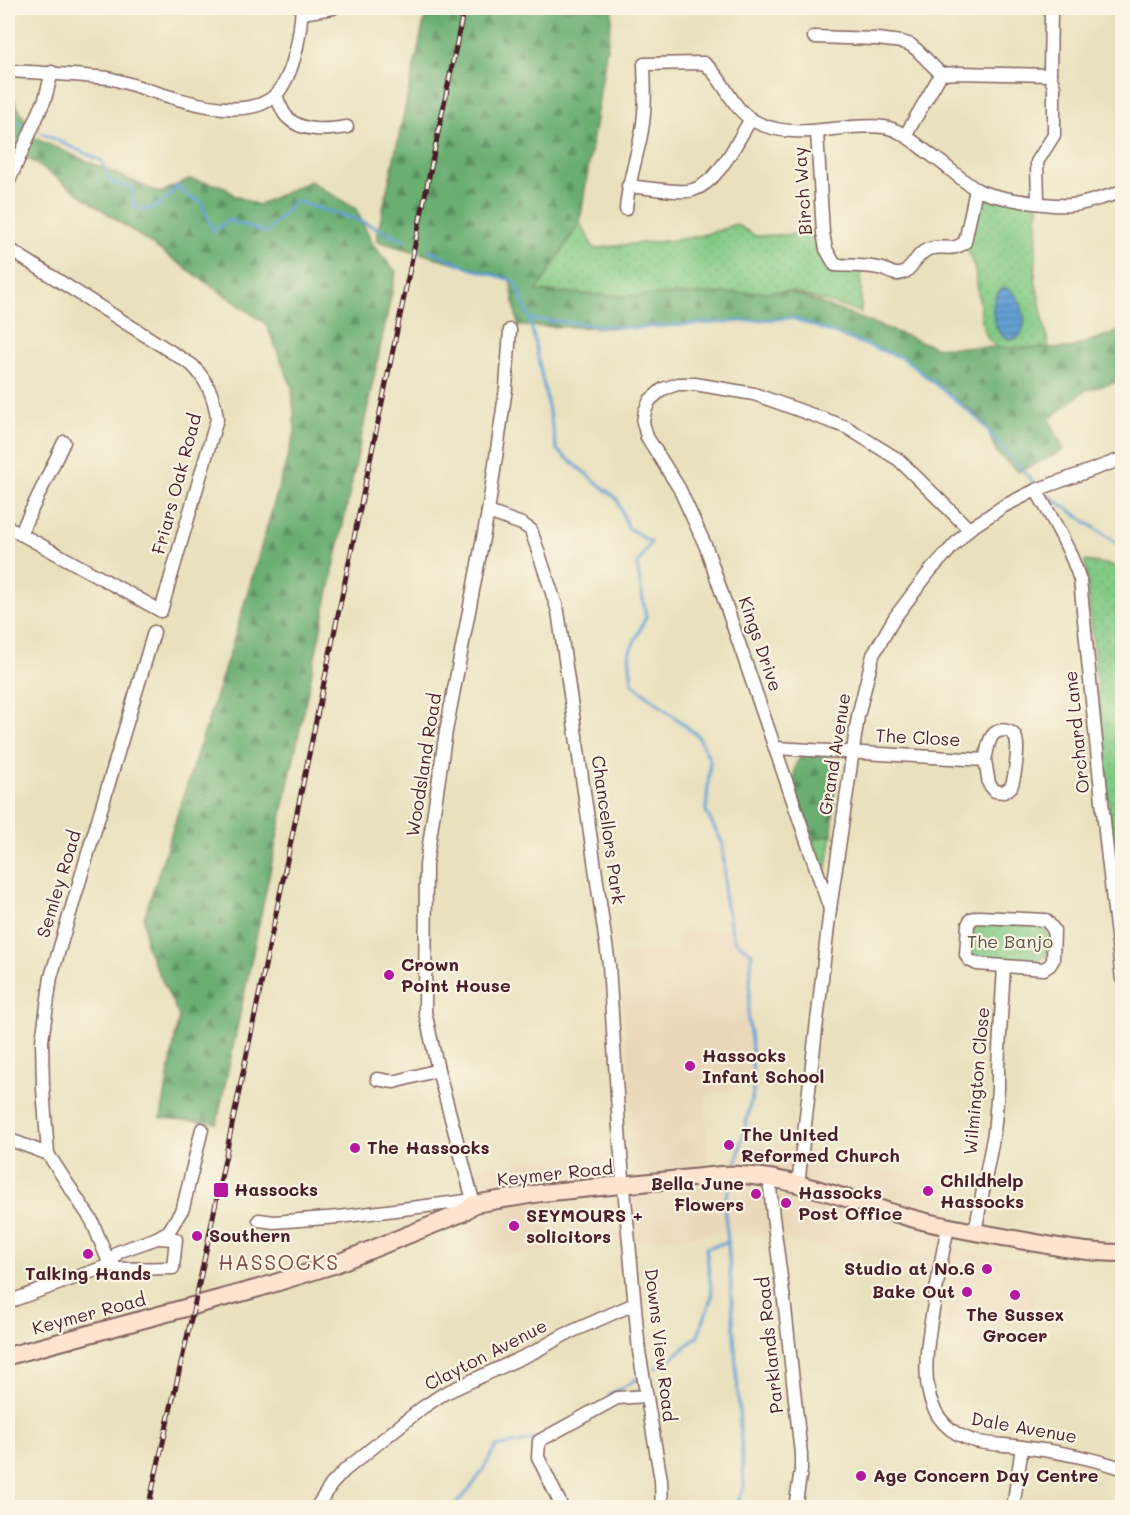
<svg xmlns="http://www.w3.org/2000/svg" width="1130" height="1515" viewBox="0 0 1130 1515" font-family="Mali,sans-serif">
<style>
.built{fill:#ebd8ba}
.grass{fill:url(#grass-tufts);stroke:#667458;stroke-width:1.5}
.forest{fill:url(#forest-firs);stroke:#5a664e;stroke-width:1.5}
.park{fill:url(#park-dots);stroke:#667458;stroke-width:1.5}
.water{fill:url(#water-rules);stroke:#566080;stroke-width:1.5}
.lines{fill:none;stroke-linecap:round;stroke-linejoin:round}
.stream{stroke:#63a0d4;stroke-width:3}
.street-casing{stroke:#82635e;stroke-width:15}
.secondary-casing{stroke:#82635e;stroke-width:20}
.street{stroke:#fff;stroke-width:12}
.secondary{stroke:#fde4d1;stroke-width:16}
.rail-casing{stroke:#4a1f2b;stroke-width:5}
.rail{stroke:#fcf5e5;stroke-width:3;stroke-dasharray:9;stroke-linecap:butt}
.poi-dot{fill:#b5179e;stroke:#fcf5e5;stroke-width:2}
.labels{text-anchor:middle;stroke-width:4.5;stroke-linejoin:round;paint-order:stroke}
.street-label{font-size:18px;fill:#4a1f2b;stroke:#fcf5e5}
.park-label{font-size:18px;fill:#5b5246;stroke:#fcf5e5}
.poi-label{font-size:18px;font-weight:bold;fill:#4a1f2b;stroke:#fcf5e5;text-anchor:start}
.quarter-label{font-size:21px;letter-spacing:1.5px;fill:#824c46;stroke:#fcf5e5}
</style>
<defs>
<pattern id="grass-tufts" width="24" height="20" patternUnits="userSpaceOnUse" patternTransform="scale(1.5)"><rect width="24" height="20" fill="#83ca85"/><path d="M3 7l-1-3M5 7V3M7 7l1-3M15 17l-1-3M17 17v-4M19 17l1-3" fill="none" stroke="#73ad73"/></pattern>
<pattern id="forest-firs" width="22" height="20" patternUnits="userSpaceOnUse" patternTransform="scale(1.5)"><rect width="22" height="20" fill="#6aae72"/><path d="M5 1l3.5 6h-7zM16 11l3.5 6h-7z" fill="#598d5e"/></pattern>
<pattern id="park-dots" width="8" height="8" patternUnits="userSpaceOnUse" patternTransform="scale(1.5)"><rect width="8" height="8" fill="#83ca85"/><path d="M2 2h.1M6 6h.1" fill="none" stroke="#73ad73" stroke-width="1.8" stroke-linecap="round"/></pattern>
<pattern id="water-rules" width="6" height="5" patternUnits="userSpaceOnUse" patternTransform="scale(1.5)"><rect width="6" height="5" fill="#63a0d4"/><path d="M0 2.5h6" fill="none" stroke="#5482ac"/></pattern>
</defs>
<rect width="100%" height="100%" fill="#fcf5e5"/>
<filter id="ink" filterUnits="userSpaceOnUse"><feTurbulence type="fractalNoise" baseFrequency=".0167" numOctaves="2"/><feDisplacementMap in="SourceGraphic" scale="12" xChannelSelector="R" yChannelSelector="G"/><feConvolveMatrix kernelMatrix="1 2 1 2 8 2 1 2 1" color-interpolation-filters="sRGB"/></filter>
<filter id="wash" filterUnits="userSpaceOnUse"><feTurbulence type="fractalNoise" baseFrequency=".008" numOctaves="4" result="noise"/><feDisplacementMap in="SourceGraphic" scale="24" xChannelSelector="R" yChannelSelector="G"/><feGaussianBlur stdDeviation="1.35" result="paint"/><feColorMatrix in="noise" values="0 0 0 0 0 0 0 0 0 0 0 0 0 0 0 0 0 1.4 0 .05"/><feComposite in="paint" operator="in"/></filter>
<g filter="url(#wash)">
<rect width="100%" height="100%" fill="#e9e1bd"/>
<g class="built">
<path d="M 751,928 L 753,1082 L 705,1095 L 708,1170 L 637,1176 L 619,956 L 679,949 L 678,934 Z"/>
<path d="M 736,1143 L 785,1147 L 943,1182 L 958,1250 L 1043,1264 L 1028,1327 L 982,1321 L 978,1344 L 945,1336 L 955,1268 L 928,1267 L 741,1231 L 479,1257 L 467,1227 L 476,1168 L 615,1151 L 620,1195 L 724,1186 Z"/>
</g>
<path class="grass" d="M 832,835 L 825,878 L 822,876 L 813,839 Z"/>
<g class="forest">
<path d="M 427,8 L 613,8 L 580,222 L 538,291 L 622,296 L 789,291 L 935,347 L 1070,348 L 1122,330 L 1122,381 L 1086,390 L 1049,419 L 1064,450 L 1018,472 L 997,453 L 984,421 L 905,359 L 792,318 L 634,328 L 518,326 L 510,278 L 376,241 Z"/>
<path d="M 8,90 L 36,139 L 160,193 L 189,179 L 223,186 L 235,196 L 258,205 L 310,181 L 356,209 L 373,245 L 396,272 L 217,1123 L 161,1118 L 179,1016 L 146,946 L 144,918 L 232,646 L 295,432 L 292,387 L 266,324 L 8,144 Z"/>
<path d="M 810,754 C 822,756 830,756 836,766 L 832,835 L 813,839 C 807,822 783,770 801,757 C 804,755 807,755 810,754 Z"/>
</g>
<g class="park">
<path d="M 976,189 L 1038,202 L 1035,279 L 1049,348 L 998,348 L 989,340 L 983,328 L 975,270 L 965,242 Z"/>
<path d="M 580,222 L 594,249 C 643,240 689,245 735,224 L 756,236 L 823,233 L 830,257 L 861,267 L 861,312 L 789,291 L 622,296 L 537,291 Z"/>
<path d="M 1085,561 L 1122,567 L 1122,937 Z"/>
<path d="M 977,923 L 1039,924 C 1050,931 1049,941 1048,954 L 1036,963 L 979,960 C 968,953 969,932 977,923 Z"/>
</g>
<path class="water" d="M 1004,288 C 1023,290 1034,336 1013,339 C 993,342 985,297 1004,288 Z"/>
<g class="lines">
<g class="stream">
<path d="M 8,117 L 23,125"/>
<path d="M 41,133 L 102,161 L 111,183 L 132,187 L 134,207 L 149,210 L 168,198 L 177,186 L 189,197 L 201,201 L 213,231 L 228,220 L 267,233 L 294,201 L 358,220 L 405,240"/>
<path d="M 429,250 L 469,268 L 515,281 L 530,319 L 557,450 L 617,499 L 628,528 L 651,542 L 637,565 L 646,617 L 629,653 L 632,683 L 698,736 L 710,760 L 706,812 L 722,842 L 725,872 L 724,896 L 734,940 L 752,953 L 748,1017 L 752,1050 L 753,1093 L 736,1165"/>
<path d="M 530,319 L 634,328 L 792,318 L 905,359 L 979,420 L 1033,482"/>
<path d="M 1048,495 L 1122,547"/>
<path d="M 728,1242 L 744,1486 L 736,1508"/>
<path d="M 656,1368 L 671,1359 L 698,1336 L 712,1296 L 706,1248 L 728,1242 L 724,1204 L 730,1185"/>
<path d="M 609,1395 L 639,1378"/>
<path d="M 450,1508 C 471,1492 484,1469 496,1447 L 531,1440 L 536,1438"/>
</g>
</g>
</g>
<g filter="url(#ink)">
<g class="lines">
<g class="street-casing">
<g id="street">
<path d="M 302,13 L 333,8"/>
<path d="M 814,37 L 877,39 L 902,42 L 911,45 L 917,50 L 941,74"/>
<path d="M 8,71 C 34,72 59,74 85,76 C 93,77 101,77 108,78 C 150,87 251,136 282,87 C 296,64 300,34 302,8"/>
<path d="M 1050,75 L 1051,8"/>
<path d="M 275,95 C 279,101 282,112 287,117 C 302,133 328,130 347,127"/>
<path d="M 817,132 L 823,233 L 826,249 L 835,265 C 851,266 867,265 883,269 C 890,272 897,277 905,272 C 915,265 917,253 929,249 C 944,244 951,253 965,242 L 976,189"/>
<path d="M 905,136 L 941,74 L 959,73 L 1050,75 L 1054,87 L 1054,135 L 1037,162 L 1038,202"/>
<path d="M 8,183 L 45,99 L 52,72"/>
<path d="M 628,186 C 641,187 682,194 693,190 C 719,182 737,141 751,119"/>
<path d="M 626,209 C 628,184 635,163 640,140 C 646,115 645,90 644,64 L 704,63 C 726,80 731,111 758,123 C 799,142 843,122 884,127 C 901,129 917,145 931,155 C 946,165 959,178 974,188 C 989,198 1053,207 1072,205 C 1086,204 1102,197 1116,194 L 1122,190"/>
<path d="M 8,247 L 15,253 L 192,365 C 207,380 215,398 217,419 L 161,611 L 8,527"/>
<path d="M 1036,490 C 1053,520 1070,548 1080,580 L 1106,841 L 1122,979"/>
<path d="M 488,512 L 522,524 L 531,530 L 558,611 L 609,965 L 620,1144 L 639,1351 L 661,1480 L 662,1508"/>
<path d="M 20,534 L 64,442"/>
<path d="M 776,748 L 985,760 C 987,753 988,742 992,736 C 998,728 1013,728 1016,739 C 1019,748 1015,778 1011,787 L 1004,792 L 995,791 L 989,784 L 985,760"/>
<path d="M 830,909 L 706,547 L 679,488 L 647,437 L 643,422 L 645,411 L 650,400 L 663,389 L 678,384 L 695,384 L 754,394 L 846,427 L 899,460 L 969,529"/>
<path d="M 978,917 L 1046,920 L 1054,930 L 1053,960 L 1050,965 L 1044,969 L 977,964 L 969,960 L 966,955 L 968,925 L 971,919 Z"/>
<path d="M 377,1079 L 394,1082 L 438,1070"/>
<path d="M 8,1139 L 48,1154 L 92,1221 L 110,1265"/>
<path d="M 48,1154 L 43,1088 L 42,1041 L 51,977 L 154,632"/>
<path d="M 771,1178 L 770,1187 L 773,1217 L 785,1308 L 801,1454 L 801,1470 L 795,1508"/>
<path d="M 798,1185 L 830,909 L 858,716 L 873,655 L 895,617 L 930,571 L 969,529 L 1004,506 L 1036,490 L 1122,459"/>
<path d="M 474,1204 L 438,1070 L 425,1012 L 426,865 L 446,731 L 488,512 L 506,388 L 510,330"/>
<path d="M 259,1220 L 274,1222 L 339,1217 L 466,1201 L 474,1204"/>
<path d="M 948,1228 C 942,1253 938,1278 934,1304 C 925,1355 911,1427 979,1442 C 995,1445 1013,1445 1029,1448 C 1061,1452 1091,1458 1122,1468"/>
<path d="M 975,1232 L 994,1133 L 998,1089 L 998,1067 L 1004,967"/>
<path d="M 157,1238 L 169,1231 L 183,1208 L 202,1129"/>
<path d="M 8,1302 L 110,1265 L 118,1252 L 157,1238 L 176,1239 L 173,1268 L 118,1269 L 110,1265"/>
<path d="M 561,1505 L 538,1457 L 539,1441 L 617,1398 L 646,1396"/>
<path d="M 316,1508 L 331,1485 L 345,1470 L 422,1408 L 443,1394 L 536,1351 L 564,1335 L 634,1304"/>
<path d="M 1013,1508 L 1022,1447"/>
</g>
</g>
<g class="secondary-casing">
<path id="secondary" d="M 8,1356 L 259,1288 L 333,1265 L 462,1213 L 474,1204 L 541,1193 L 721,1175 C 781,1171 852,1202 911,1218 C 943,1227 976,1232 1009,1238 C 1047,1245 1084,1253 1122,1253"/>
</g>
<use href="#street" class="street"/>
<use href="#secondary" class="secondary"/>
<g class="rail-casing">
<path id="rail" d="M 148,1508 L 198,1289 L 464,8"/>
</g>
<use href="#rail" class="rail"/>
</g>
</g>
<g class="poi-dot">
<circle cx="389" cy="975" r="6"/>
<circle cx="690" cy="1066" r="6"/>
<circle cx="729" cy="1145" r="6"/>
<circle cx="355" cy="1148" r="6"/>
<rect x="213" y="1182" width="16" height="16" rx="3"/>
<circle cx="928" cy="1191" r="6"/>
<circle cx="756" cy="1194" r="6"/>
<circle cx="786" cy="1203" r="6"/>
<circle cx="514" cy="1226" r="6"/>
<circle cx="197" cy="1236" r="6"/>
<circle cx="88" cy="1254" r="6"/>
<circle cx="987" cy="1269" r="6"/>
<circle cx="967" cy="1292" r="6"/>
<circle cx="1015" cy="1295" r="6"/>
<circle cx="861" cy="1476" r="6"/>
</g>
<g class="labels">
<g class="street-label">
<text transform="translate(803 191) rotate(-94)" y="6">Birch Way</text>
<text transform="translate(177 484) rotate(-75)" y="6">Friars Oak Road</text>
<text transform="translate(760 644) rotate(71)" y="6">Kings Drive</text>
<text transform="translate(1077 732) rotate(-96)" y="6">Orchard Lane</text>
<text transform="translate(918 738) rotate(3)" y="6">The Close</text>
<text transform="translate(835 754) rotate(-81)" y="6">Grand Avenue</text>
<text transform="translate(424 765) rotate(-81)" y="6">Woodsland Road</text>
<text transform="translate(608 830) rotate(82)" y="6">Chancellors Park</text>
<text transform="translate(59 884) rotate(-73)" y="6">Semley Road</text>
<text transform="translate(977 1081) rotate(-85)" y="6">Wilmington Close</text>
<text transform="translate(555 1174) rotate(-6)" y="6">Keymer Road</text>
<text transform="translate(89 1314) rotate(-15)" y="6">Keymer Road</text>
<text transform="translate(660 1345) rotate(83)" y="6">Downs View Road</text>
<text transform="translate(770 1345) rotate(-96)" y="6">Parklands Road</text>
<text transform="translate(486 1355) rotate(-27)" y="6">Clayton Avenue</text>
<text transform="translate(1024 1428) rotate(10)" y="6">Dale Avenue</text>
</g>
<g class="park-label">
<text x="1010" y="948">The Banjo</text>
</g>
<g class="poi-label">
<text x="401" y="971">Crown<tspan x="401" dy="21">Point House</tspan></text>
<text x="702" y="1062">Hassocks<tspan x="702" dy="21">Infant School</tspan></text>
<text x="741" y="1141">The United<tspan x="741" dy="21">Reformed Church</tspan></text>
<text x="367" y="1154">The Hassocks</text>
<text x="940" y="1187">Childhelp<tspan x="940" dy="21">Hassocks</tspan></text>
<text x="744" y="1190" text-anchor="end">Bella June<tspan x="744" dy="21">Flowers</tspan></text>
<text x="234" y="1196">Hassocks</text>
<text x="798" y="1199">Hassocks<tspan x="798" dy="21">Post Office</tspan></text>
<text x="526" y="1222">SEYMOURS +<tspan x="526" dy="21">solicitors</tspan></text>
<text x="209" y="1242">Southern</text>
<text x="975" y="1275" text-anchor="end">Studio at No.6</text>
<text x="88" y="1280" text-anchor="middle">Talking Hands</text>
<text x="955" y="1298" text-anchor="end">Bake Out</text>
<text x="1015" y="1321" text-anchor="middle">The Sussex<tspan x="1015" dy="21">Grocer</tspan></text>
<text x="873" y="1482">Age Concern Day Centre</text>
</g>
<g class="quarter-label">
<text x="279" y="1270">HASSOCKS</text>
</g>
</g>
<rect width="1130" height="1515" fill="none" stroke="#fcf5e5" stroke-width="30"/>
</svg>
